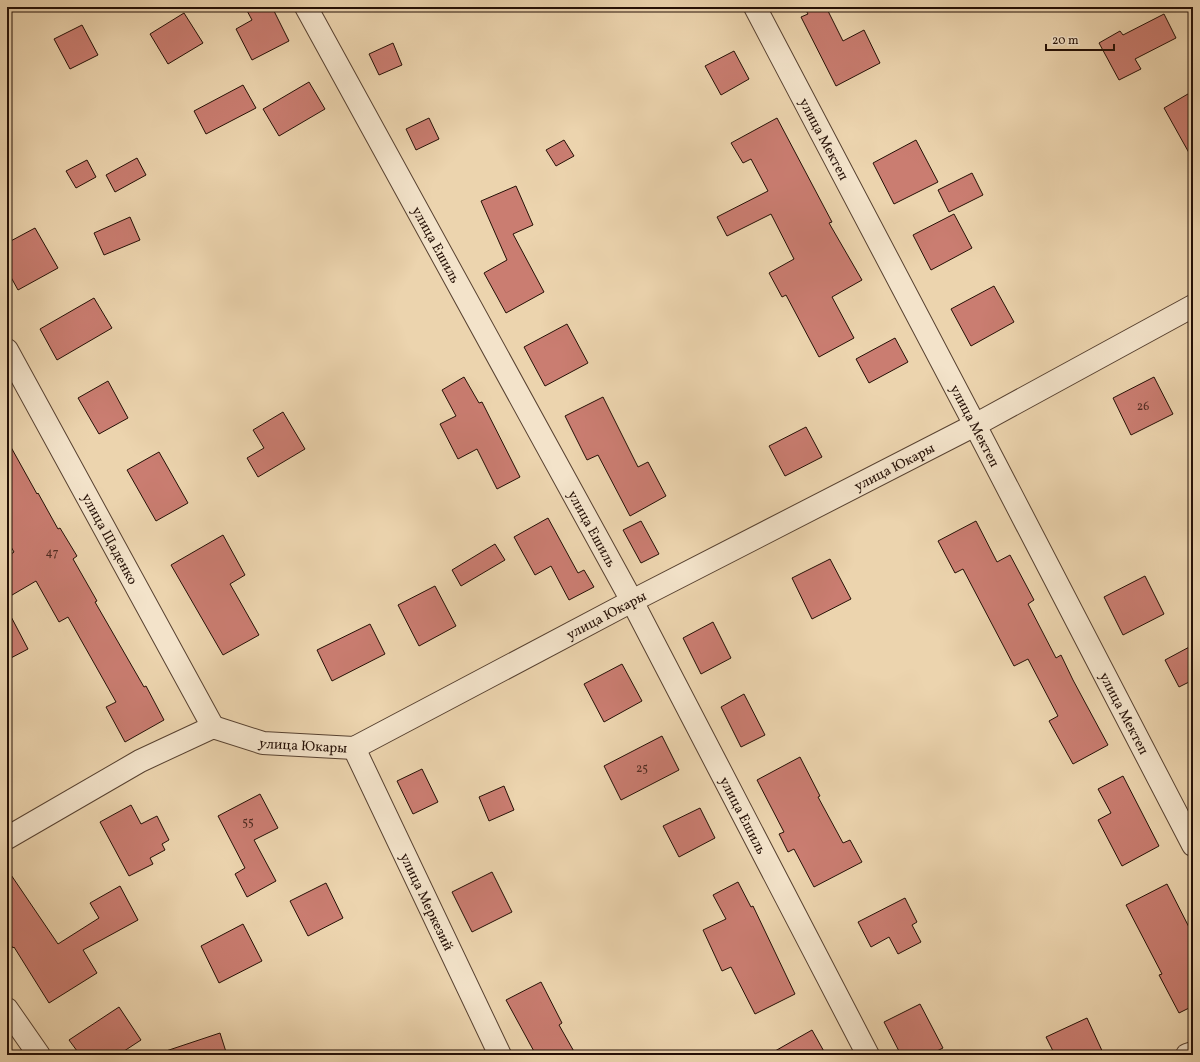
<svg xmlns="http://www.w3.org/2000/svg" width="1200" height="1062" viewBox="0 0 1200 1062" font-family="Vollkorn,serif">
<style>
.building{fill:#ca7d71;stroke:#251006}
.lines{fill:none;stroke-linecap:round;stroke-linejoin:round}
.minor-casing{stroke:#574130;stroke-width:24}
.minor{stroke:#f3e3ca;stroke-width:22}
.labels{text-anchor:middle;stroke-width:3;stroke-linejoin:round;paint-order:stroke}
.number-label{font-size:12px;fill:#4e2b21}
.street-label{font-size:14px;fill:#251006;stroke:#f3e3ca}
</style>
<rect width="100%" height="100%" fill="#ecd4ae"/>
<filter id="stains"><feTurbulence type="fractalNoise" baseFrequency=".005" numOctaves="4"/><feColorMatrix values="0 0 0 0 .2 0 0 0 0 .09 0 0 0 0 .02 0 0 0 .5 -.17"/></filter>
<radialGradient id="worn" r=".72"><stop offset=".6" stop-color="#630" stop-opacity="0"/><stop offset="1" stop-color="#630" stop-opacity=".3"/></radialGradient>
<g class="building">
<path d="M 245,7 L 272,7 L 289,41 L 252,60 L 236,29 L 252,20 Z"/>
<path d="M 804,7 L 826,7 L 843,41 L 864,30 L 880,63 L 836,86 L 801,17 L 808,14 Z"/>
<path d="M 184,13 L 203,43 L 168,64 L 150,34 Z"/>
<path d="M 1164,14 L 1176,38 L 1135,59 L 1141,69 L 1119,80 L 1099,43 L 1120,31 L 1123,35 Z"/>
<path d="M 82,25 L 98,55 L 70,69 L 54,39 Z"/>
<path d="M 393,43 L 402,65 L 379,75 L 369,54 Z"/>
<path d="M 734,51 L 749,79 L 721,95 L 705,66 Z"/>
<path d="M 309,82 L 325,109 L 279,136 L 263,109 Z"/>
<path d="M 243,85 L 256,108 L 206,134 L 194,111 Z"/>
<path d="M 1193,91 L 1193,160 L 1164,108 Z"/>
<path d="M 429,118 L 439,139 L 416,150 L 406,129 Z"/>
<path d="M 777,118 L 832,222 L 829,223 L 862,280 L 832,297 L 854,338 L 819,357 L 786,295 L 782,297 L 769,273 L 794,259 L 771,214 L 727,236 L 717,217 L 768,191 L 751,159 L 743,163 L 731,143 Z"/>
<path d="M 564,140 L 574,156 L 556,166 L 546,150 Z"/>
<path d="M 916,140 L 938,182 L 894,204 L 873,163 Z"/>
<path d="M 137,158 L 146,175 L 115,192 L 106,175 Z"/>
<path d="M 87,160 L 96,177 L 76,188 L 66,171 Z"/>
<path d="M 972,173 L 983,195 L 949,212 L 938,190 Z"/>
<path d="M 516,186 L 533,225 L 513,234 L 544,292 L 506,313 L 484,273 L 507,260 L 481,201 Z"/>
<path d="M 954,214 L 972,248 L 931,270 L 913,235 Z"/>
<path d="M 130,217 L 140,240 L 104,255 L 94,233 Z"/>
<path d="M 35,228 L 58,268 L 18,290 L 7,270 L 7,243 Z"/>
<path d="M 994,286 L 1014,322 L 971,346 L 951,309 Z"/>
<path d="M 94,298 L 112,328 L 57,360 L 40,329 Z"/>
<path d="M 567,324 L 588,363 L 545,386 L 524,347 Z"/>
<path d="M 895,338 L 908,362 L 869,383 L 856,359 Z"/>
<path d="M 464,377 L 479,403 L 482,402 L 520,477 L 497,489 L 477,449 L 458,459 L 440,424 L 456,416 L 442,390 Z"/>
<path d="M 1154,377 L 1173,414 L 1131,435 L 1113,398 Z"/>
<path d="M 108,381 L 128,418 L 99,434 L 78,398 Z"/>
<path d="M 603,397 L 638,467 L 648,462 L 666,496 L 630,516 L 598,455 L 587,460 L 565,416 Z"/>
<path d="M 283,412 L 305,449 L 258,477 L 247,458 L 264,448 L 253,430 Z"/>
<path d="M 806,427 L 822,457 L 785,476 L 769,446 Z"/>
<path d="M 7,440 L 37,494 L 38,493 L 58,529 L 60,528 L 77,556 L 73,559 L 97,601 L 95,602 L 144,687 L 146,686 L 164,720 L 125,742 L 106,707 L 116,702 L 68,617 L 59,622 L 36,581 L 7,598 L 7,557 L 14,552 L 7,540 Z"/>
<path d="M 159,452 L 188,503 L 156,521 L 127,470 Z"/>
<path d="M 548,518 L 578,573 L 584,570 L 594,587 L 569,600 L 551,566 L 535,575 L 514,537 Z"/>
<path d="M 641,521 L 659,554 L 641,563 L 623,530 Z"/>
<path d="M 976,521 L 997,562 L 1010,555 L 1034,600 L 1028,604 L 1056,658 L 1061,655 L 1073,680 L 1108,745 L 1073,764 L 1049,721 L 1058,716 L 1028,659 L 1014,666 L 963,569 L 955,573 L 938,541 Z"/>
<path d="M 223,535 L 245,575 L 230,584 L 259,635 L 223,655 L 171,565 Z"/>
<path d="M 495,544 L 505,560 L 461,586 L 452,570 Z"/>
<path d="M 830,559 L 851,599 L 812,619 L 792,578 Z"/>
<path d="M 1145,576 L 1164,614 L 1123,635 L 1104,597 Z"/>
<path d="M 435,586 L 456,626 L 419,646 L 398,605 Z"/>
<path d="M 7,609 L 28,649 L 7,660 Z"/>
<path d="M 713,622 L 731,658 L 701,674 L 683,638 Z"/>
<path d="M 370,624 L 385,654 L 332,681 L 317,650 Z"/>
<path d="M 1193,645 L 1193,680 L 1179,687 L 1165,660 Z"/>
<path d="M 622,664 L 642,701 L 604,722 L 584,684 Z"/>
<path d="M 744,694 L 765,735 L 741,747 L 721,707 Z"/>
<path d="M 662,736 L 679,770 L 621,800 L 604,766 Z"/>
<path d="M 800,757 L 820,796 L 818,797 L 843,843 L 850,840 L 862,862 L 814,887 L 794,849 L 788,852 L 779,834 L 784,832 L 757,780 Z"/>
<path d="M 422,769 L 438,802 L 413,814 L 397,781 Z"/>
<path d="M 1123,776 L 1159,846 L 1122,866 L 1098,820 L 1111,813 L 1098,789 Z"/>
<path d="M 504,786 L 514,810 L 489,821 L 479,797 Z"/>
<path d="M 260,794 L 278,828 L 254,840 L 276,881 L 247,897 L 235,874 L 245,868 L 218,816 Z"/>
<path d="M 131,805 L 141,824 L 157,816 L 169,840 L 162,844 L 165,850 L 150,858 L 153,864 L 129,876 L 100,822 Z"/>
<path d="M 700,808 L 715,838 L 679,857 L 663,826 Z"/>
<path d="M 7,869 L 58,944 L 99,918 L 90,903 L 120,886 L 138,920 L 83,950 L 97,973 L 49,1003 L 14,947 L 13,948 L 7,938 Z"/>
<path d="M 492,872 L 512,912 L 472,932 L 452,892 Z"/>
<path d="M 738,882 L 751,907 L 753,906 L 795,994 L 755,1014 L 731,967 L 722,971 L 703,930 L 726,919 L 713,895 Z"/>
<path d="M 326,883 L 343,918 L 308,936 L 290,901 Z"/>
<path d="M 1167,884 L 1193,935 L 1193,1006 L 1179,1013 L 1159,975 L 1162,974 L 1126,905 Z"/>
<path d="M 905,898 L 917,922 L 912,925 L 921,942 L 898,954 L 889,937 L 871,947 L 858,922 Z"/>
<path d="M 243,924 L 262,961 L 219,983 L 201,946 Z"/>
<path d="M 541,982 L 562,1023 L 559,1025 L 576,1055 L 536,1055 L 506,1000 Z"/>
<path d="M 920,1004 L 943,1048 L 929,1055 L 901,1055 L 884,1022 Z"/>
<path d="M 119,1007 L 141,1040 L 118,1055 L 80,1055 L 69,1040 Z"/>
<path d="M 1087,1018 L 1104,1055 L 1055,1055 L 1046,1037 Z"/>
<path d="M 812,1030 L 826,1055 L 768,1055 Z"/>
<path d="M 220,1033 L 227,1055 L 164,1055 L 163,1052 Z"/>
</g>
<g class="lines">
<g class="minor-casing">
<g id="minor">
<path id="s1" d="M 306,7 L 632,601 L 868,1055"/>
<path id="s2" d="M 755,7 L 975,425 L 1193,845"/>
<path id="s3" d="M 7,350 L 213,727"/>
<path id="s4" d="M 354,748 L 500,1055"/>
<path id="s5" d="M 7,838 L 140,761 L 213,727 L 263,743 L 354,748 L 632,601 L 975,425 L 1193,306"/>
<path d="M 7,1009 L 39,1055"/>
<path d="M 1187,1055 L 1193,1053"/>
</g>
</g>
<use href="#minor" class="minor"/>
</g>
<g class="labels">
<g class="number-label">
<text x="1143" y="410">26</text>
<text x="52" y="556">47</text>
<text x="642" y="772">25</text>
<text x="248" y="826">55</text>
</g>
<g class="street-label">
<text dy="5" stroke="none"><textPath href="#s2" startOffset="149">улица Мектеп</textPath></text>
<text dy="5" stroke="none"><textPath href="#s1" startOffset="271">улица Ешиль</textPath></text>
<text dy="5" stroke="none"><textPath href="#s2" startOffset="473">улица Мектеп</textPath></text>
<text dy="5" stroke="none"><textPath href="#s5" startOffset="987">улица Юкары</textPath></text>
<text dy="5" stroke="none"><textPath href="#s1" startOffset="595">улица Ешиль</textPath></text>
<text dy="5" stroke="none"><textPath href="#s3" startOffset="215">улица Щаденко</textPath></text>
<text dy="5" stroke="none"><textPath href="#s5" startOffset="663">улица Юкары</textPath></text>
<text dy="5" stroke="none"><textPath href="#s2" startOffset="797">улица Мектеп</textPath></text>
<text dy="5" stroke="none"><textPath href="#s5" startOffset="327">улица Юкары</textPath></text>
<text dy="5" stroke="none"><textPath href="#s1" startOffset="919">улица Ешиль</textPath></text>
<text dy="5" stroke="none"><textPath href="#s4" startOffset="170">улица Меркезий</textPath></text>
</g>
</g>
<rect width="1200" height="1062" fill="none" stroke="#ecd4ae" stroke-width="24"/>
<rect x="8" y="8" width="1184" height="1046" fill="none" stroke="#251006" stroke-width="2"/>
<rect x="12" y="12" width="1176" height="1038" fill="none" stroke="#251006"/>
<path d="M1046 44v6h68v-6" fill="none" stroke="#251006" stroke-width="2"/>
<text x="1052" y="44" font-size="12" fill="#251006" stroke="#f3e3ca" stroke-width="3" paint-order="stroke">20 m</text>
<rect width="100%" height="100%" filter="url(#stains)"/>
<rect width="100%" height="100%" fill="url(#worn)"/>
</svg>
